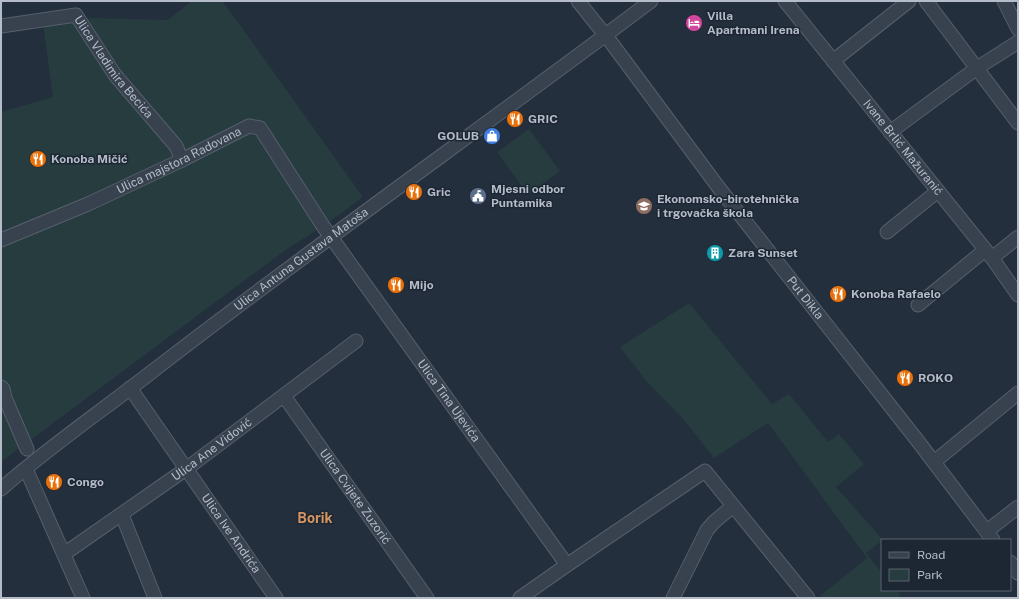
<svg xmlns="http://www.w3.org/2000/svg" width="1019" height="599" viewBox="0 0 1019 599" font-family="'Public Sans',sans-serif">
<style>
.green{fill:#263c3f}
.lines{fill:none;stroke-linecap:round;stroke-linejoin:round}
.minor-casing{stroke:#565f6c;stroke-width:15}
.minor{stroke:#38414e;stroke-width:13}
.labels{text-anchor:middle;stroke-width:3;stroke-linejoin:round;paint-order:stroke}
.poi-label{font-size:12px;font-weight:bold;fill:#b4bcc9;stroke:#1d2633;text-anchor:start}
.street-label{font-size:12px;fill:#b4bcc9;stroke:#1d2633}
.quarter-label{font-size:14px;font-weight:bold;fill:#d59563;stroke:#1d2633}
</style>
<rect width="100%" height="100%" fill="#242f3e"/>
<g class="green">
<path d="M 192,1 L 222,1 L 238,22 L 363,197 L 325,225 L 287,249 L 1,462 L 1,112 L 53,97 L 43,24 L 91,18 L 168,20 Z"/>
<path d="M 529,129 L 560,171 L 528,195 L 497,152 Z"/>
<path d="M 689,303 L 772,404 L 789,394 L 828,442 L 839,434 L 864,464 L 836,487 L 883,540 L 866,553 L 882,573 L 882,590 L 896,590 L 901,595 L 897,598 L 822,598 L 820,596 L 867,558 L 768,423 L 714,458 L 684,420 L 647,382 L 620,347 Z"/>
</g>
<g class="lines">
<g class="minor-casing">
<g id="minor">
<path id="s1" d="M 578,1 L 610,41 L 719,188 L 917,440 L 993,540"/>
<path id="s2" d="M 785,1 L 992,258 L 1018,295"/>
<path d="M 926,1 L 1018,123"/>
<path d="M 1004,1 L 1018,29"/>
<path id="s3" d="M 1,26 L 76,15 L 115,75 L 176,146 L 182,160"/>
<path d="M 833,61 L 909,1"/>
<path d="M 890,132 L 977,68 L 1018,42"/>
<path d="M 887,232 L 938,191"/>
<path id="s4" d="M 1,240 L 88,204 L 182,160 L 249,126 L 260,128 L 323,226 L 567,565"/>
<path d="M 992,258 L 1018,237"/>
<path d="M 918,305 L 985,250"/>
<path d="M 1,387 L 3,389 L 5,398 L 27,449"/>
<path id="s5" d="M 130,388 L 276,598"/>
<path id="s6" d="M 284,396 L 427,598"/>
<path d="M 934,462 L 1018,393"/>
<path d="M 26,469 L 83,598"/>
<path id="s7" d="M 1,489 C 48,448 100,412 149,374 C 314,246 485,126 651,1"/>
<path d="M 122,515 L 155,598"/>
<path d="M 987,531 L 1018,507"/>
<path id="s8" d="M 64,554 L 186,469 L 356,341"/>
<path d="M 1010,562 L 1018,573"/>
<path d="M 520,598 L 567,565 L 705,471 L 808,598"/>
<path d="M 673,598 L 707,530 L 714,522 L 733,506"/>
</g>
</g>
<use href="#minor" class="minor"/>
</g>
<defs>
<g id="hotel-disc" transform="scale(0.9)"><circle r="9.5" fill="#d1479c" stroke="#1d2633"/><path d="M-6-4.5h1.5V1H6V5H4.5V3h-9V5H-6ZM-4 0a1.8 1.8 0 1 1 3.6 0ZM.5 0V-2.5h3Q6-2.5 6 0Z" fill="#fff"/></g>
<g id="restaurant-disc" transform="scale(0.9)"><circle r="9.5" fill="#e8710a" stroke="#1d2633"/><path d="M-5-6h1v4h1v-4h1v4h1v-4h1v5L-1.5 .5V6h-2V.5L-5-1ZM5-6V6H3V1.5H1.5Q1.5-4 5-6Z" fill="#fff"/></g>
<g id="shop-disc" transform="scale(0.9)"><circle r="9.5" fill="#3f7fe0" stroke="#1d2633"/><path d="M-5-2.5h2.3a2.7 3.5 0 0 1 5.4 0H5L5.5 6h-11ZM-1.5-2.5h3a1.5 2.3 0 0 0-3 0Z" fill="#fff"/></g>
<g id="civic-disc" transform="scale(0.9)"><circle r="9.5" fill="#5c6f8a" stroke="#1d2633"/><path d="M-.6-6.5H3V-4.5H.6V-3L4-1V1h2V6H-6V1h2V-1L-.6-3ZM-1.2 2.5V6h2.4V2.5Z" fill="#fff"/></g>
<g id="school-disc" transform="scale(0.9)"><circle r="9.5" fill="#8d6e63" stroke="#1d2633"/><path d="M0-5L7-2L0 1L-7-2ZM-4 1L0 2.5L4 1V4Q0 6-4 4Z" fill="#fff"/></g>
<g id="building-disc" transform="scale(0.9)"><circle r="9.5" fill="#0f9aa8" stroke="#1d2633"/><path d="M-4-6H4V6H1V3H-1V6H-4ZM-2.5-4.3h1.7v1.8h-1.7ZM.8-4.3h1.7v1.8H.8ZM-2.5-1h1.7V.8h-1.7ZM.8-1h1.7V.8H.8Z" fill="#fff"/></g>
</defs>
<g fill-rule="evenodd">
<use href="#hotel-disc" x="694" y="23"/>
<use href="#restaurant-disc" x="515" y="119"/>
<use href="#shop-disc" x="492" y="136"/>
<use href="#restaurant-disc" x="38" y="159"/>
<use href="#restaurant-disc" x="414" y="192"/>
<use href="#civic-disc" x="478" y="196"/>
<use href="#school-disc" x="644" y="206"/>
<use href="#building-disc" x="715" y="253"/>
<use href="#restaurant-disc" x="396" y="285"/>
<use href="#restaurant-disc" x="838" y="294"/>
<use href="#restaurant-disc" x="905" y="378"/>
<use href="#restaurant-disc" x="54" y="482"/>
</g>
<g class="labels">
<g class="poi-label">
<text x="707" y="20">Villa<tspan x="707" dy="14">Apartmani Irena</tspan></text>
<text x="528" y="123">GRIC</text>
<text x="479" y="140" text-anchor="end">GOLUB</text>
<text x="51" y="163">Konoba Mičić</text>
<text x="491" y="193">Mjesni odbor<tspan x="491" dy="14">Puntamika</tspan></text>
<text x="427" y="196">Gric</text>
<text x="657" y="203">Ekonomsko-birotehnička<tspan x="657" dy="14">i trgovačka škola</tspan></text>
<text x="728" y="257">Zara Sunset</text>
<text x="409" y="289">Mijo</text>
<text x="851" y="298">Konoba Rafaelo</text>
<text x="918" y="382">ROKO</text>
<text x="67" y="486">Congo</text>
</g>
<g class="street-label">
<text dy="4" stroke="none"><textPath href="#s3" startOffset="140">Ulica Vladimira Becića</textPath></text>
<text dy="4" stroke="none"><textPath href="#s2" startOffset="188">Ivane Brlić Mažuranić</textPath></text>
<text dy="4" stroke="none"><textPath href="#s4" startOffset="195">Ulica majstora Radovana</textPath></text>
<text dy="4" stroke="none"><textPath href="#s7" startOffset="378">Ulica Antuna Gustava Matoša</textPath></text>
<text dy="4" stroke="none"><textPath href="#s1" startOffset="374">Put Dikla</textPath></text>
<text dy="4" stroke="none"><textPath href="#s4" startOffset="616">Ulica Tina Ujevića</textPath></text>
<text dy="4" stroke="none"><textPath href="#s8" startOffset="181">Ulica Ane Vidović</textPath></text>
<text dy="4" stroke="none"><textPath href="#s6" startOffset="123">Ulica Cvijete Zuzorić</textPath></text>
<text dy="4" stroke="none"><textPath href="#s5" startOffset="177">Ulica Ive Andrića</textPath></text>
</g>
<g class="quarter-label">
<text x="315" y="523">Borik</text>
</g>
</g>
<rect width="1019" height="599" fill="none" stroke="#b4bcc9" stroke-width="4"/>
<rect x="881" y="539" width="130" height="52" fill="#1d2633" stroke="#59626f"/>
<rect x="889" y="552" width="20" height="6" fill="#38414e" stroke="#59626f"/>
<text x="917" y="559" font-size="12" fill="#b4bcc9">Road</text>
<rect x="889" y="569" width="20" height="12" fill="#263c3f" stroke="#59626f"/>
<text x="917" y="579" font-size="12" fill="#b4bcc9">Park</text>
</svg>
